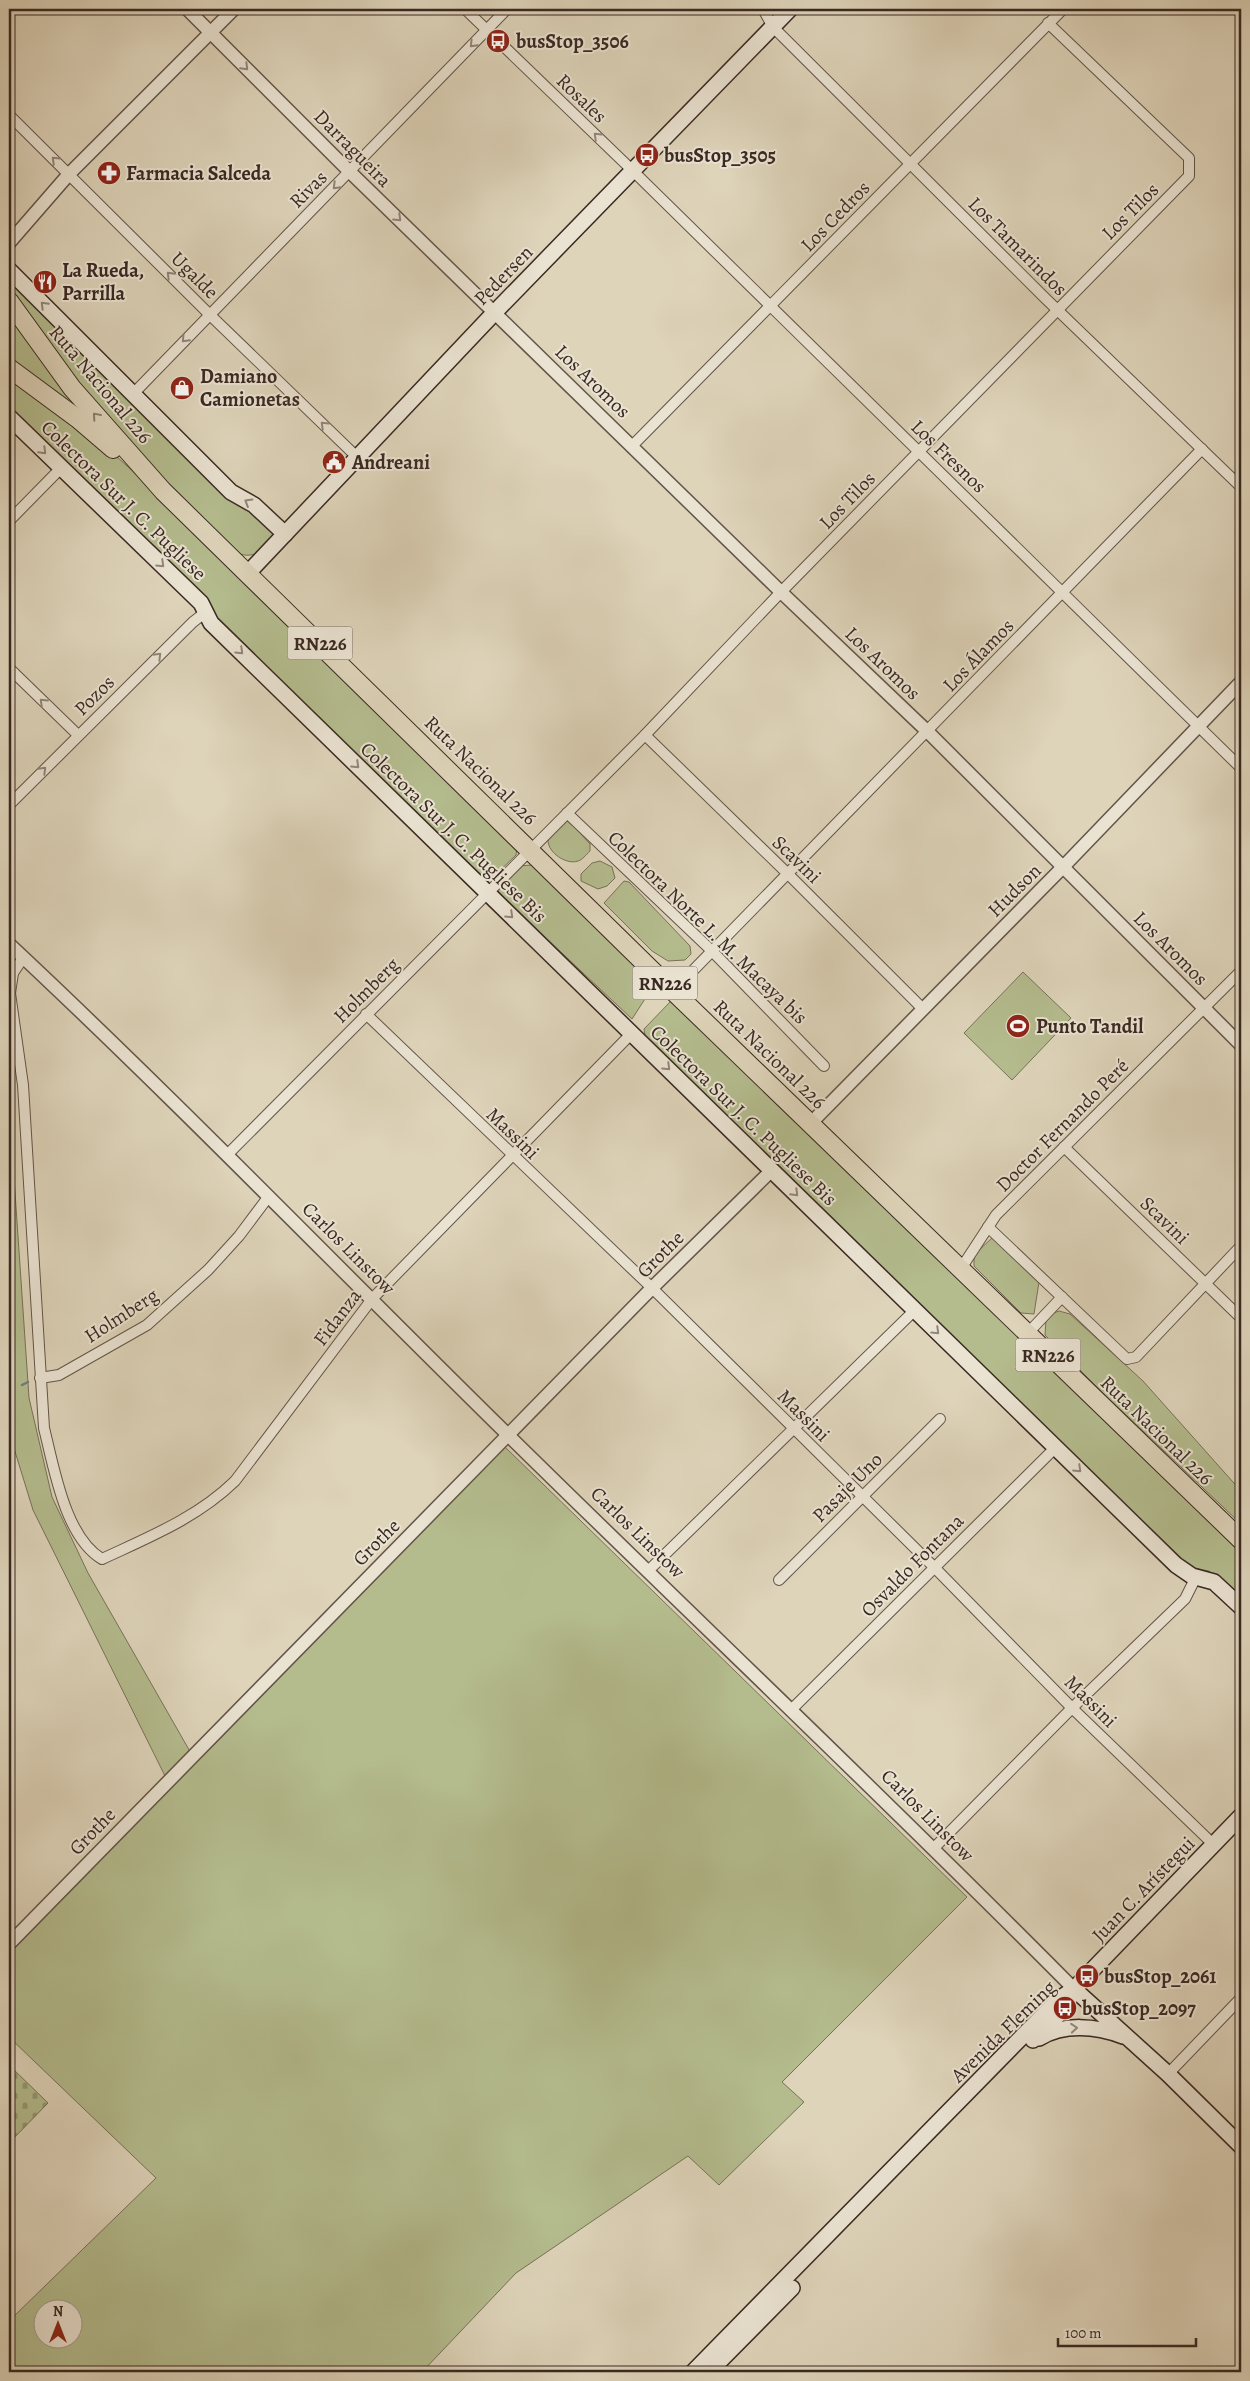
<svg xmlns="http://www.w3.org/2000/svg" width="1250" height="2381" viewBox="0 0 1250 2381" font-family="Alegreya,serif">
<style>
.green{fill:#b4bc8e;stroke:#777258;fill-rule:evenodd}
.cemetery{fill:url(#cemetery-stones);stroke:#777258}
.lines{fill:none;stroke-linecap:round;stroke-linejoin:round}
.stream{stroke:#727d7e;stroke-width:2.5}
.minor-casing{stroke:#635449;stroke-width:12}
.tertiary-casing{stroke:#635449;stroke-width:15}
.secondary-casing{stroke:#3a2923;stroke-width:18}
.trunk-casing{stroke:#3a2923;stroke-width:20}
.minor{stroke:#eae3d2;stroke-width:10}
.tertiary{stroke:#eae3d2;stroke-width:12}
.secondary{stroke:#eae3d2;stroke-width:15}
.trunk{stroke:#ded4ba;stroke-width:18}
.oneway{stroke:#92867a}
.oneway2{stroke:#8c7e6e}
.labels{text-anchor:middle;stroke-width:4;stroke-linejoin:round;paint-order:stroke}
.shield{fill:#eae3d2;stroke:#6f6158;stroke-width:1}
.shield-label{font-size:19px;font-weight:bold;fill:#3a2923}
.poi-label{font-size:20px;font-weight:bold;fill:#3a2923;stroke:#eae3d2;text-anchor:start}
.street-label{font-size:20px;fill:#3a2923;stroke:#eae3d2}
</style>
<defs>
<pattern id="cemetery-stones" width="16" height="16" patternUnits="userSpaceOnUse" patternTransform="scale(1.25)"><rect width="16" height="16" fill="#b4bc8e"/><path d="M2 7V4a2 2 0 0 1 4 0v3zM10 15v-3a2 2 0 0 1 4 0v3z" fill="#939974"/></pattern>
</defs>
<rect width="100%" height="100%" fill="#ded4ba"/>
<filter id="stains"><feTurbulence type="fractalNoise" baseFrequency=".004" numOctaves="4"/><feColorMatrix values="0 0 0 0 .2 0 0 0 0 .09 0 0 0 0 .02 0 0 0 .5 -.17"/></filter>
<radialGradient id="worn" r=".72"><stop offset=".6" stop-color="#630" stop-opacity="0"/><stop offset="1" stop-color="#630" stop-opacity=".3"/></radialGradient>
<g class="green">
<path d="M 9,279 L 273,531 C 274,546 253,561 238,553 L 134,451 L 29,323 L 10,289 Z"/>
<path d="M 15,315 L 120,449 L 9,363 L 9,331 Z"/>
<path d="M 9,373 L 94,436 L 181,515 L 517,847 L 516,855 L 491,879 L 484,881 L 217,621 L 201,597 L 9,409 Z"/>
<path d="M 565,820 L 571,823 L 590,844 L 590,851 C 586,855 582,860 578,861 C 565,866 541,848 550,834 C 554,829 561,824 565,820 Z"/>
<path d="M 600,861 L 612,867 L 615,878 L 607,886 L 598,889 L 581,881 L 581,874 L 592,863 Z"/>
<path d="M 532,865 L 648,975 L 652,988 L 632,1019 L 497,892 L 498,884 L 518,866 Z"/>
<path d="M 624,881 L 629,882 L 690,946 L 691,954 L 685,960 L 668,961 L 652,951 L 604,903 Z"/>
<path d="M 1023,972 L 1071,1018 L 1012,1080 L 964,1033 Z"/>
<path d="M 672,1000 L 1087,1403 L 1241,1549 L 1241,1602 L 1209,1571 L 1185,1566 L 645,1035 L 644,1029 Z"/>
<path d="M 9,1104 L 29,1398 L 52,1497 L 88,1573 L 192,1755 L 167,1780 L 33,1510 L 13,1445 L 9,1392 Z"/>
<path d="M 993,1237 L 1039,1282 L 1034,1314 L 1021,1313 L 974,1266 L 974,1255 Z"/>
<path d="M 1059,1311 L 1070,1314 L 1143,1381 L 1241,1491 L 1241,1524 L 1106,1396 L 1045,1335 L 1046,1319 L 1051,1314 Z"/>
<path d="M 505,1447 L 967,1897 L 782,2082 L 804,2102 L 719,2185 L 688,2156 L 516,2273 L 422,2372 L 9,2372 L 9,2321 L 156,2178 L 9,2037 L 9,1954 ZM 42,2308 L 72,2308 L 72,2338 L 42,2338 Z"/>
</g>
<path class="cemetery" d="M 9,2065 L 48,2103 L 9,2143 Z"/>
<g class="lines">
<g class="stream">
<path d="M 22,1385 L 28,1382"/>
<path d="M 9,1389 L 12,1388"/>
</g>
<g class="minor-casing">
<g id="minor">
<path d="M 465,9 L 632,170 L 1241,768"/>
<path d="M 763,9 L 773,27 L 1046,299 L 1241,487"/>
<path d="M 9,115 L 209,314 L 359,459"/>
<path d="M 133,394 L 507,9"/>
<path d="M 632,446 L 1063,9"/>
<path d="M 9,521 L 61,468"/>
<path d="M 9,668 L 78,735"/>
<path d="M 645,735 L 788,874 L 923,1009"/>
<path d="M 9,805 L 193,622 L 202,615 L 207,616"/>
<path d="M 567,813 L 712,951 L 824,1066"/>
<path d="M 23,958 L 13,973 L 10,993 L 23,1085 L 44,1428 C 54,1468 65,1537 102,1559 C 149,1537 197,1518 235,1481 L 372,1299 L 632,1033"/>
<path d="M 673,991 L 1202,449"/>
<path d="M 366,1014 L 652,1288 L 934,1567 L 1072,1708 L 1213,1844"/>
<path d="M 1064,1147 L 1241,1318"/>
<path d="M 227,1155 L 645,735 L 781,592 L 1189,176 L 1189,158 L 1048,23"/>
<path d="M 988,1227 L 1127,1359 L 1136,1357 L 1241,1246"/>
<path d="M 960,1270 L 996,1215 L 1241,971"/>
<path d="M 1027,1334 L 1062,1297"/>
<path d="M 40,1378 L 59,1375 L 147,1325 L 208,1270 L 239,1236 L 269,1196"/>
<path d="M 649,1570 L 915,1310"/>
<path d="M 779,1580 L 940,1419"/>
<path d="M 792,1709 L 1056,1447"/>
<path d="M 934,1848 L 1072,1708 L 1185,1599 L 1196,1577"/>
<path d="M 1168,2074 L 1241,1998"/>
</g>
</g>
<g class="tertiary-casing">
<g id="tertiary">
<path d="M 187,9 L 350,172 L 781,592 L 928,732 L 1241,1045"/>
<path d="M 9,243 L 69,174 L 234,9"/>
<path d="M 9,944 C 179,1103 340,1270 506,1433 C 695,1619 888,1801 1074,1989"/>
<path d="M 811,1123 L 1063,867 L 1241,682"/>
<path d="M 9,1944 L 652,1288 L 772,1170"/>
</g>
</g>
<g class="secondary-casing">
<g id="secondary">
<path d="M 9,270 L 231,492 L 254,505 L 285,534"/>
<path d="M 9,417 L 201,603 L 211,623 L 1176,1565 L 1192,1576 L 1214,1582 L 1241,1607"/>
<path d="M 248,573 L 495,312 L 790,9"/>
<path d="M 1074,1989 L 1168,2074 L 1241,2146"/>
<path d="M 1039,2038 C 1064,2023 1096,2026 1123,2036"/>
<path d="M 1033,2040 L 1065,2008 L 1073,1991"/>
<path d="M 693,2372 L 1059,1999 L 1074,1989 L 1241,1816"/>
<path d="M 709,2372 L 792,2288"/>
</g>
</g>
<g class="trunk-casing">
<g id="trunk">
<path d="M 9,301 L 72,388 L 163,491 L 673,991 L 1241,1540"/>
<path d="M 9,368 L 78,419 L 113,449"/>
</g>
</g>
<use href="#minor" class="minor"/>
<use href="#tertiary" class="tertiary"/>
<use href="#secondary" class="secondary"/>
<use href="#trunk" class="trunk"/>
</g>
<defs><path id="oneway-chevron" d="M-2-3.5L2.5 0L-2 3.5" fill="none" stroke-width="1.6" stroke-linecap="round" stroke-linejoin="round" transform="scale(1.25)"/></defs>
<g class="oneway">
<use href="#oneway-chevron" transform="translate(473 44) rotate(134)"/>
<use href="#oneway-chevron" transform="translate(245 67) rotate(45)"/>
<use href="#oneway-chevron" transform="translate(597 136) rotate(-136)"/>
<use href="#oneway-chevron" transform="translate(55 160) rotate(-136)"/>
<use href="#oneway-chevron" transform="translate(336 186) rotate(135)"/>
<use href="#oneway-chevron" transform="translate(398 218) rotate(44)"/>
<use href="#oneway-chevron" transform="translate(170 275) rotate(-135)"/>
<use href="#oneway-chevron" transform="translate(44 305) rotate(-135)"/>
<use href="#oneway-chevron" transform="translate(185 339) rotate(133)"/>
<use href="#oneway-chevron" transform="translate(324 425) rotate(-136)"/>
<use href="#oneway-chevron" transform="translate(43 451) rotate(45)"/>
<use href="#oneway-chevron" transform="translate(248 502) rotate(-149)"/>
<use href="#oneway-chevron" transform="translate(161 564) rotate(44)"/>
<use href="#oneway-chevron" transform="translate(240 651) rotate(44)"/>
<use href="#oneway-chevron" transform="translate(158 656) rotate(-45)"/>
<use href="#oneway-chevron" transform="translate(43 702) rotate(-136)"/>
<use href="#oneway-chevron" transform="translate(356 765) rotate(44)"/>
<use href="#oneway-chevron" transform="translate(43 770) rotate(-45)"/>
<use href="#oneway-chevron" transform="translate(510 915) rotate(44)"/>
<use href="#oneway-chevron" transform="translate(667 1067) rotate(44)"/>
<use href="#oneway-chevron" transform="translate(795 1193) rotate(45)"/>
<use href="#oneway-chevron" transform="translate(936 1331) rotate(44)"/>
<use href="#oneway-chevron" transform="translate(1078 1469) rotate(44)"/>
<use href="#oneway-chevron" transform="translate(1074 2028) rotate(-5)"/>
</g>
<use class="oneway2" href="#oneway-chevron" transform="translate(96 416) rotate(-131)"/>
<defs>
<g id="bus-disc" transform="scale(1.25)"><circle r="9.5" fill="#8f2418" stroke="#eae3d2"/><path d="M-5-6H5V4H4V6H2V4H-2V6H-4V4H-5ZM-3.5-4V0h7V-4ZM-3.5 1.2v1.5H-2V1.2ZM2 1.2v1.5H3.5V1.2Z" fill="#fff"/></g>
<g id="pharmacy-disc" transform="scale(1.25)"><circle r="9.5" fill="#8f2418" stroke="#eae3d2"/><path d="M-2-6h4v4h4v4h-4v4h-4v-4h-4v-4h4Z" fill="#fff"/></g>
<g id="restaurant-disc" transform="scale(1.25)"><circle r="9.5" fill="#8f2418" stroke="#eae3d2"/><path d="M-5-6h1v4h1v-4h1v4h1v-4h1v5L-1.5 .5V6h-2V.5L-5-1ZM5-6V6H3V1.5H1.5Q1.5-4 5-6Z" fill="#fff"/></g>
<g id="shop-disc" transform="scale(1.25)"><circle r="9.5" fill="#8f2418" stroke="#eae3d2"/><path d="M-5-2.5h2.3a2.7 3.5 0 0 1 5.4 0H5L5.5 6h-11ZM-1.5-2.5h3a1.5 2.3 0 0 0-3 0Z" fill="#fff"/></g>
<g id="civic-disc" transform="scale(1.25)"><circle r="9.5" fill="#8f2418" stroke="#eae3d2"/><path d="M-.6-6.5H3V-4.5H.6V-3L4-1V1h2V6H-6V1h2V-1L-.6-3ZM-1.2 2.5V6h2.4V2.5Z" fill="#fff"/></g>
<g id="stadium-disc" transform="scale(1.25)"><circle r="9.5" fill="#8f2418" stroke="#eae3d2"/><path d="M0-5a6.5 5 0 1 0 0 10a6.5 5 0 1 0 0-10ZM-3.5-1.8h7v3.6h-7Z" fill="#fff"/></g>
</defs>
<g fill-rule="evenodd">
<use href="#bus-disc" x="498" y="41"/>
<use href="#bus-disc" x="647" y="155"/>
<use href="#pharmacy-disc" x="109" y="173"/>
<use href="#restaurant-disc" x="45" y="282"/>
<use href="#shop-disc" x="182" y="388"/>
<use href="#civic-disc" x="334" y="462"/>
<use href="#stadium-disc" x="1018" y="1026"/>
<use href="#bus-disc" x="1087" y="1976"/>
<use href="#bus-disc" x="1065" y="2008"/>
</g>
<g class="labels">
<g class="shield">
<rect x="287.5" y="626.5" width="65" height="33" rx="4"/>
<rect x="632.5" y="966.5" width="65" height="33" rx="4"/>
<rect x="1015.5" y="1338.5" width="65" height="33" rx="4"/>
</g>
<g class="shield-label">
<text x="320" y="650">RN226</text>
<text x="665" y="990">RN226</text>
<text x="1048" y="1362">RN226</text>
</g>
<g class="poi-label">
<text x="516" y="48">busStop_3506</text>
<text x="664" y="162">busStop_3505</text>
<text x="126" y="180">Farmacia Salceda</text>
<text x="62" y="277">La Rueda,<tspan x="62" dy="23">Parrilla</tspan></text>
<text x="200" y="383">Damiano<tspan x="200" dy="23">Camionetas</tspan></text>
<text x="352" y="469">Andreani</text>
<text x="1036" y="1033">Punto Tandil</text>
<text x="1104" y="1983">busStop_2061</text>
<text x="1082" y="2015">busStop_2097</text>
</g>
<g class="street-label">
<text transform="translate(582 98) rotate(44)" y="7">Rosales</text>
<text transform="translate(353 148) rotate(45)" y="7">Darragueira</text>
<text transform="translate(308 189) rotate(-45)" y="7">Rivas</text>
<text transform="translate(1130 211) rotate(-45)" y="7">Los Tilos</text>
<text transform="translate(835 216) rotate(-46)" y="7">Los Cedros</text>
<text transform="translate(1018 246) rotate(45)" y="7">Los Tamarindos</text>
<text transform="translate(195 275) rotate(45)" y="7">Ugalde</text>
<text transform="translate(503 275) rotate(-46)" y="7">Pedersen</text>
<text transform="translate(593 381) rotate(44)" y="7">Los Aromos</text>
<text transform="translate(101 384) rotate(50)" y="7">Ruta Nacional 226</text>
<text transform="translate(949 456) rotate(44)" y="7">Los Fresnos</text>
<text transform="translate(124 500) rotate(44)" y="7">Colectora Sur J. C. Pugliese</text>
<text transform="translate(847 500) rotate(-46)" y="7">Los Tilos</text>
<text transform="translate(978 655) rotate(-46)" y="7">Los Álamos</text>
<text transform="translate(883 663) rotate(44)" y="7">Los Aromos</text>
<text transform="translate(94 695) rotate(-45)" y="7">Pozos</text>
<text transform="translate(481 770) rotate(44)" y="7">Ruta Nacional 226</text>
<text transform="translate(454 832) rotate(44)" y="7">Colectora Sur J. C. Pugliese Bis</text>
<text transform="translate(797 859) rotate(44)" y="7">Scavini</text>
<text transform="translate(1014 890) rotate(-45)" y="7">Hudson</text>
<text transform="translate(708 927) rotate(44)" y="7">Colectora Norte L. M. Macaya bis</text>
<text transform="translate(1171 948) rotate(45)" y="7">Los Aromos</text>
<text transform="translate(366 990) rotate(-45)" y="7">Holmberg</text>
<text transform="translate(770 1054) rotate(44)" y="7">Ruta Nacional 226</text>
<text transform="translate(744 1115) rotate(44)" y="7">Colectora Sur J. C. Pugliese Bis</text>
<text transform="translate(1062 1125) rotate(-45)" y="7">Doctor Fernando Peré</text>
<text transform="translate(513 1133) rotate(44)" y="7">Massini</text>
<text transform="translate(1165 1220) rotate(44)" y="7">Scavini</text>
<text transform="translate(349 1248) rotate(45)" y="7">Carlos Linstow</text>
<text transform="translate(660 1254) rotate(-45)" y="7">Grothe</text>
<text transform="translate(121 1315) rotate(-33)" y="7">Holmberg</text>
<text transform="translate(337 1317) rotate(-53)" y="7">Fidanza</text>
<text transform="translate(804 1415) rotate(45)" y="7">Massini</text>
<text transform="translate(1157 1430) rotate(44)" y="7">Ruta Nacional 226</text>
<text transform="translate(847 1487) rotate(-45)" y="7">Pasaje Uno</text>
<text transform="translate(638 1532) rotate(44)" y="7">Carlos Linstow</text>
<text transform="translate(376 1542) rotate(-45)" y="7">Grothe</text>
<text transform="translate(912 1565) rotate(-45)" y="7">Osvaldo Fontana</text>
<text transform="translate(1091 1701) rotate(45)" y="7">Massini</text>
<text transform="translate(928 1815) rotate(45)" y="7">Carlos Linstow</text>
<text transform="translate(92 1831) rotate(-46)" y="7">Grothe</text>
<text transform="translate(1143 1889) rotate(-46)" y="7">Juan C. Arístegui</text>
<text transform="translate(1003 2031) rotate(-44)" y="7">Avenida Fleming</text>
</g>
</g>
<rect width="1250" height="2381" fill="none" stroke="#ded4ba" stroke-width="30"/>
<rect x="10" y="10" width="1230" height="2361" fill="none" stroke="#3a2923" stroke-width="2.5"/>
<rect x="15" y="15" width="1220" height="2351" fill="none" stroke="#3a2923"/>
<g transform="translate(58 2324)"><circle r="24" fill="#eae3d2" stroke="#a4998c"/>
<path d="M0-4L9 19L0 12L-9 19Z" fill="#8f2418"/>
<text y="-8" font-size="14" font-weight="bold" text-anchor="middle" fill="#3a2923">N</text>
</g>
<path d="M1058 2338v8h138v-8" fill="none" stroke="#3a2923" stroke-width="2.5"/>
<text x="1065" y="2338" font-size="15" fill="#3a2923" stroke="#eae3d2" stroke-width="4" paint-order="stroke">100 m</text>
<rect width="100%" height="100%" filter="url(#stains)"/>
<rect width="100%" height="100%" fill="url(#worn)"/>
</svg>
